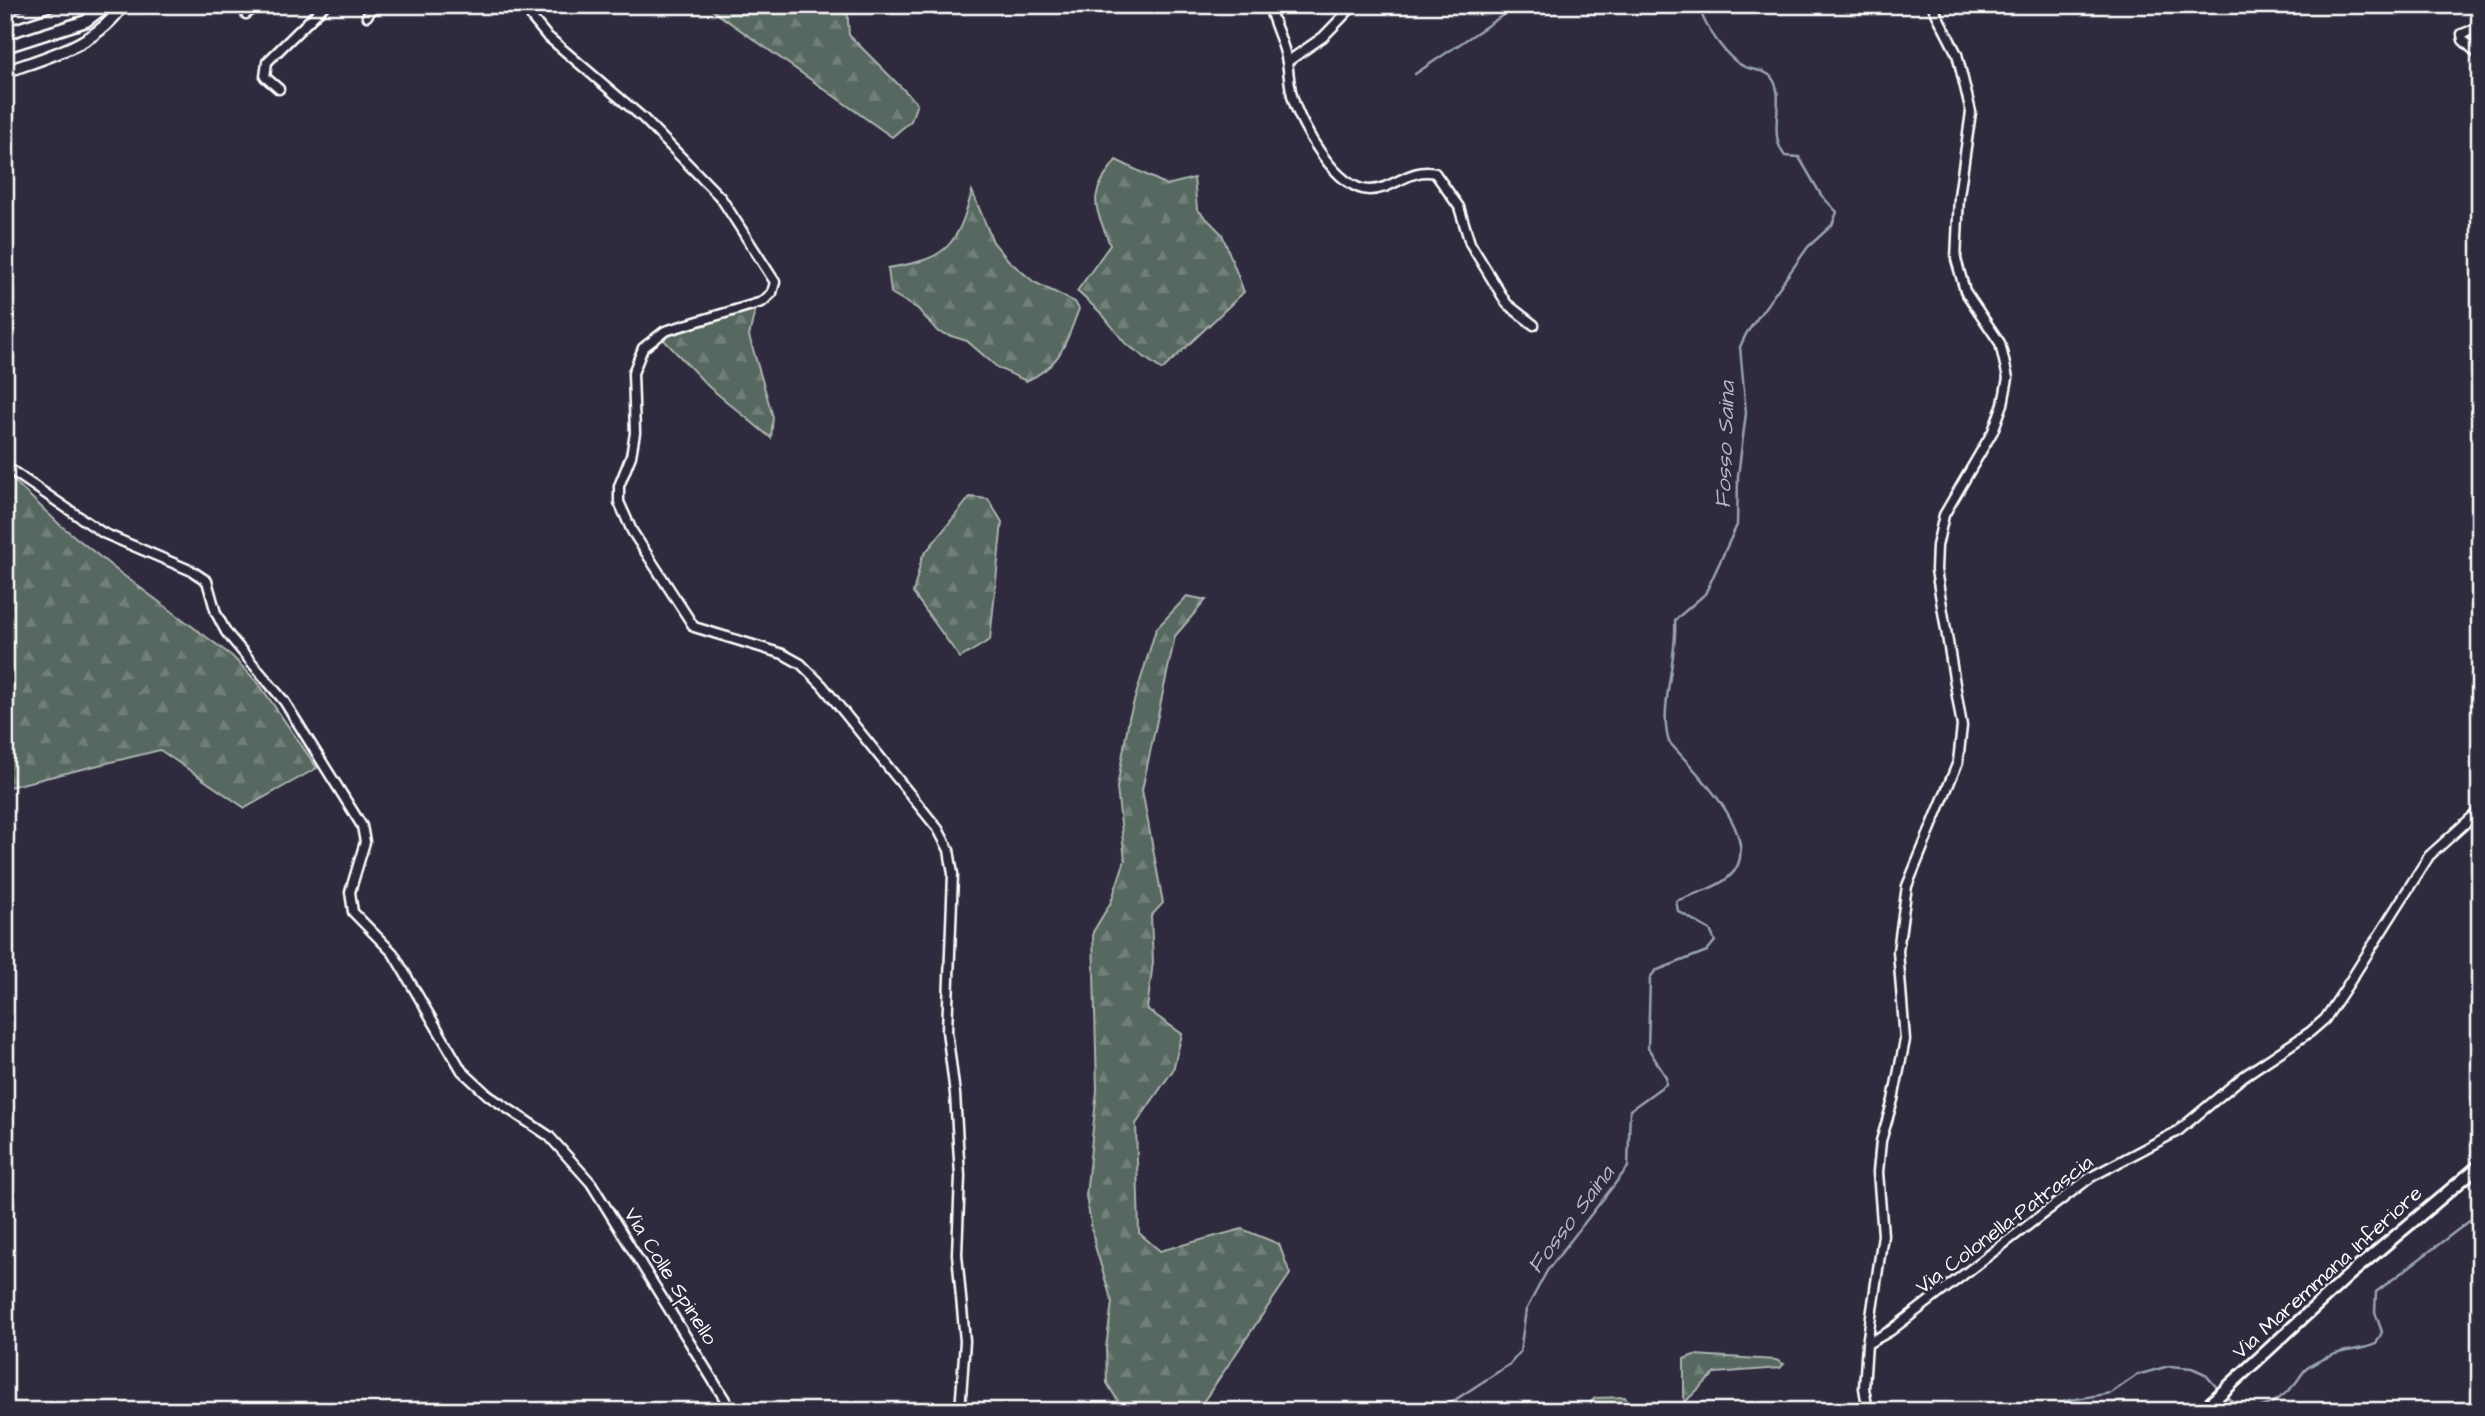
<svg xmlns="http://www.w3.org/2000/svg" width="2485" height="1416" viewBox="0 0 2485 1416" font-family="'Architects Daughter',sans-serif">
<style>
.forest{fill:url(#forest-firs);stroke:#abb4b0;stroke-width:2}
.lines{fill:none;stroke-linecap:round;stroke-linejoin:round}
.stream{stroke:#98a3b2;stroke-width:2.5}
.minor-casing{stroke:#fff;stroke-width:13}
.tertiary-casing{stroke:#fff;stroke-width:15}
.secondary-casing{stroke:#fff;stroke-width:16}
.minor{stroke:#2f2a3d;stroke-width:8}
.tertiary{stroke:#2f2a3d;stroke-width:10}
.secondary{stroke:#2f2a3d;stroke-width:10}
.labels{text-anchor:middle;stroke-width:5;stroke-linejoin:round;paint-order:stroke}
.street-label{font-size:21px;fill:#fff;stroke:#2f2a3d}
.water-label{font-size:23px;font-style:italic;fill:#b2bac5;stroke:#2f2a3d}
</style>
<defs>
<pattern id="forest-firs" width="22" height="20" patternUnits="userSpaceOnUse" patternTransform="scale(1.75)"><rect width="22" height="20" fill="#576860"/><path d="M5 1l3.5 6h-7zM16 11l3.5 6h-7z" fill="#707f78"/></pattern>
</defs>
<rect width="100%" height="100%" fill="#2f2a3d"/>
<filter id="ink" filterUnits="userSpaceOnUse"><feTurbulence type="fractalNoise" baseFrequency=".0143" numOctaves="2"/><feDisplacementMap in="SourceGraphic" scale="14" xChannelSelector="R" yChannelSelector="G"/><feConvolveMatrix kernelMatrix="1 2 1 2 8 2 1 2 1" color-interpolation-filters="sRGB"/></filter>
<g filter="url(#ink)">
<g class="forest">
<path d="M 705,5 L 847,5 L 849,35 L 917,103 L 911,121 L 892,137 Z"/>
<path d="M 1116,160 L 1167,185 L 1194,178 L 1197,209 L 1222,234 L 1244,292 L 1162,370 L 1125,343 L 1102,314 L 1077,291 L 1110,245 C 1094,202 1087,199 1116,160 Z"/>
<path d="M 972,191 L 993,242 L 1009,261 L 1034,282 L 1075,302 L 1079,309 C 1065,344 1062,365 1026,381 L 998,368 L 967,341 L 938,332 L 918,309 L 891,293 L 888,268 C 947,259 957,247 972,191 Z"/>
<path d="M 755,310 L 749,336 L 773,417 L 771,438 L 709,387 L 663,339 L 695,323 Z"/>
<path d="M 5,472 L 59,524 L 119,572 L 232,656 L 259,684 L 317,768 L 245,808 L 160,750 L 5,788 Z"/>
<path d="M 970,497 L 988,499 L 1002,522 L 990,640 L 960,658 L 913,593 L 922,557 Z"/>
<path d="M 1187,596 L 1206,600 L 1175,636 L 1142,790 L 1163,903 L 1151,916 L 1153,962 L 1147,1009 L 1182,1034 L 1173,1070 L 1136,1124 L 1139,1233 L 1160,1251 L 1242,1229 L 1279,1244 L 1290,1274 L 1197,1411 L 1124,1411 L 1107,1383 L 1106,1348 L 1112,1302 L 1095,1246 L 1086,1196 L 1097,1090 L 1093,932 L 1111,902 L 1125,860 L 1117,788 L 1129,718 L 1156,629 Z"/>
<path d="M 1694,1355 L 1776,1360 L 1784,1364 L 1780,1368 L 1715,1373 L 1684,1403 L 1684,1359 Z"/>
<path d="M 1625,1397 L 1631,1411 L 1581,1411 L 1595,1398 Z"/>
</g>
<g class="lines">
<g class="stream">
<path d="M 1415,74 L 1518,5"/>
<path d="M 2224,1395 C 2249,1416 2270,1410 2293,1386 C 2298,1381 2301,1374 2306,1369 C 2312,1364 2323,1359 2330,1356 C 2345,1349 2361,1351 2376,1344 L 2382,1332 L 2375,1312 L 2376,1292 L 2480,1213"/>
<path d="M 1438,1411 L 1510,1364 L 1520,1352 L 1526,1310 L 1547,1271 L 1628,1167 L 1630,1110 L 1666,1084 L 1666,1077 L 1648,1048 L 1650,978 L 1655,971 L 1707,951 L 1715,941 L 1710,930 L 1678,911 L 1676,901 C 1693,894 1717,888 1730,876 C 1768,840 1693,769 1669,742 C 1658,709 1678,658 1675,620 L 1705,594 L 1737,525 L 1738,476 L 1746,413 L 1740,347 L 1746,334 L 1808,247 L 1832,225 L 1837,212 L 1821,195 L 1799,157 L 1785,156 C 1766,132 1787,99 1772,78 C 1766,69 1752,71 1743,66 C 1728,59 1700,22 1700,5"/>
<path d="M 2063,1411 L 2065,1401 L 2111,1393 L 2137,1375 L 2169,1366 L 2192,1368 L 2205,1374 L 2219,1390"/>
</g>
<g class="minor-casing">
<g id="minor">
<path d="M 529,5 L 532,18 L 546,35 L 643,118 L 721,198 L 775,282 L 772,293 L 762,302 L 665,331 L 643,348 L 633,373 L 635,433 L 631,456 L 619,486 L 619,502 L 632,531 L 694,627 L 783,654 L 801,664 L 822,685 L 938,829 L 949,850 L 953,874 L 947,1031 L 955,1094 L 960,1176 L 957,1254 L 965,1341 L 960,1411"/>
<path d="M 1269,5 C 1273,24 1284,42 1287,62 C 1289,74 1289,86 1293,99 C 1301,126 1336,189 1369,190 C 1393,190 1410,167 1435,173 L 1459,207 L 1470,243 L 1507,304 L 1534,325"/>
<path d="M 246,14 L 258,5"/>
<path d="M 367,16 L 375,5"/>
<path d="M 5,21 L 54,5"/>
<path d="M 2480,27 L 2462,34 L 2463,40 L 2480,56"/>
<path d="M 1287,62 L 1323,37 L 1354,5"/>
<path d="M 279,89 L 265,77 L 267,62 L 325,5"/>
<path d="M 5,466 L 103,533 L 192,571 L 207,581 L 216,613 L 226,632 L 284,701 L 362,826 L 365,842 L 350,892 L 353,912 L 393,953 L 462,1071 L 489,1096 L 549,1136 L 591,1183 L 732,1411"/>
<path d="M 5,905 L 5,931"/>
<path d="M 1867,1344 L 1890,1331 L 2091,1177 L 2178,1131 L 2244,1076 L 2310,1032 L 2325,1019 L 2347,986 L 2429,856 L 2480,810"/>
<path d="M 1868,1411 L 1864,1388 L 1867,1344 L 1883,1235 L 1878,1172 L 1881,1141 L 1893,1100 L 1905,1040 L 1898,951 L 1903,914 L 1907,886 L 1958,762 L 1962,726 L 1936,570 L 1937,546 L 1944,515 L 1993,431 L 2003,404 L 2008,378 L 2000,343 L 1965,291 L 1956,259 L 1959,196 L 1971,112 L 1957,54 L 1932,5"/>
</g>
</g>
<g class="tertiary-casing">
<g id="tertiary">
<path d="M 5,47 L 86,21 L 107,5"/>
<path d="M 5,72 C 48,56 97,45 123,5"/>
</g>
</g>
<g class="secondary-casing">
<path id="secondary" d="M 2202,1411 L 2348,1276 L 2480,1165"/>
</g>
<use href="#minor" class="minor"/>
<use href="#tertiary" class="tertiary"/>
<use href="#secondary" class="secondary"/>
</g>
</g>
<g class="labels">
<g class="street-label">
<text transform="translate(2004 1224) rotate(-37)" y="7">Via Colonella-Patrascia</text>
<text transform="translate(2327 1272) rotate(-42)" y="7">Via Maremmana Inferiore</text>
<text transform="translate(671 1276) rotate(58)" y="7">Via Colle Spinello</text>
</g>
<g class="water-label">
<text transform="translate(1724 445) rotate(-88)" y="8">Fosso Saina</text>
<text transform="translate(1570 1219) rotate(-53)" y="8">Fosso Saina</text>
</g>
</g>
<rect width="2485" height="1416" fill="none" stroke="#2f2a3d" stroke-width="28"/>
<rect x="14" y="14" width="2457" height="1388" fill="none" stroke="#fff" stroke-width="2.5" filter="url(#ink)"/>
</svg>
